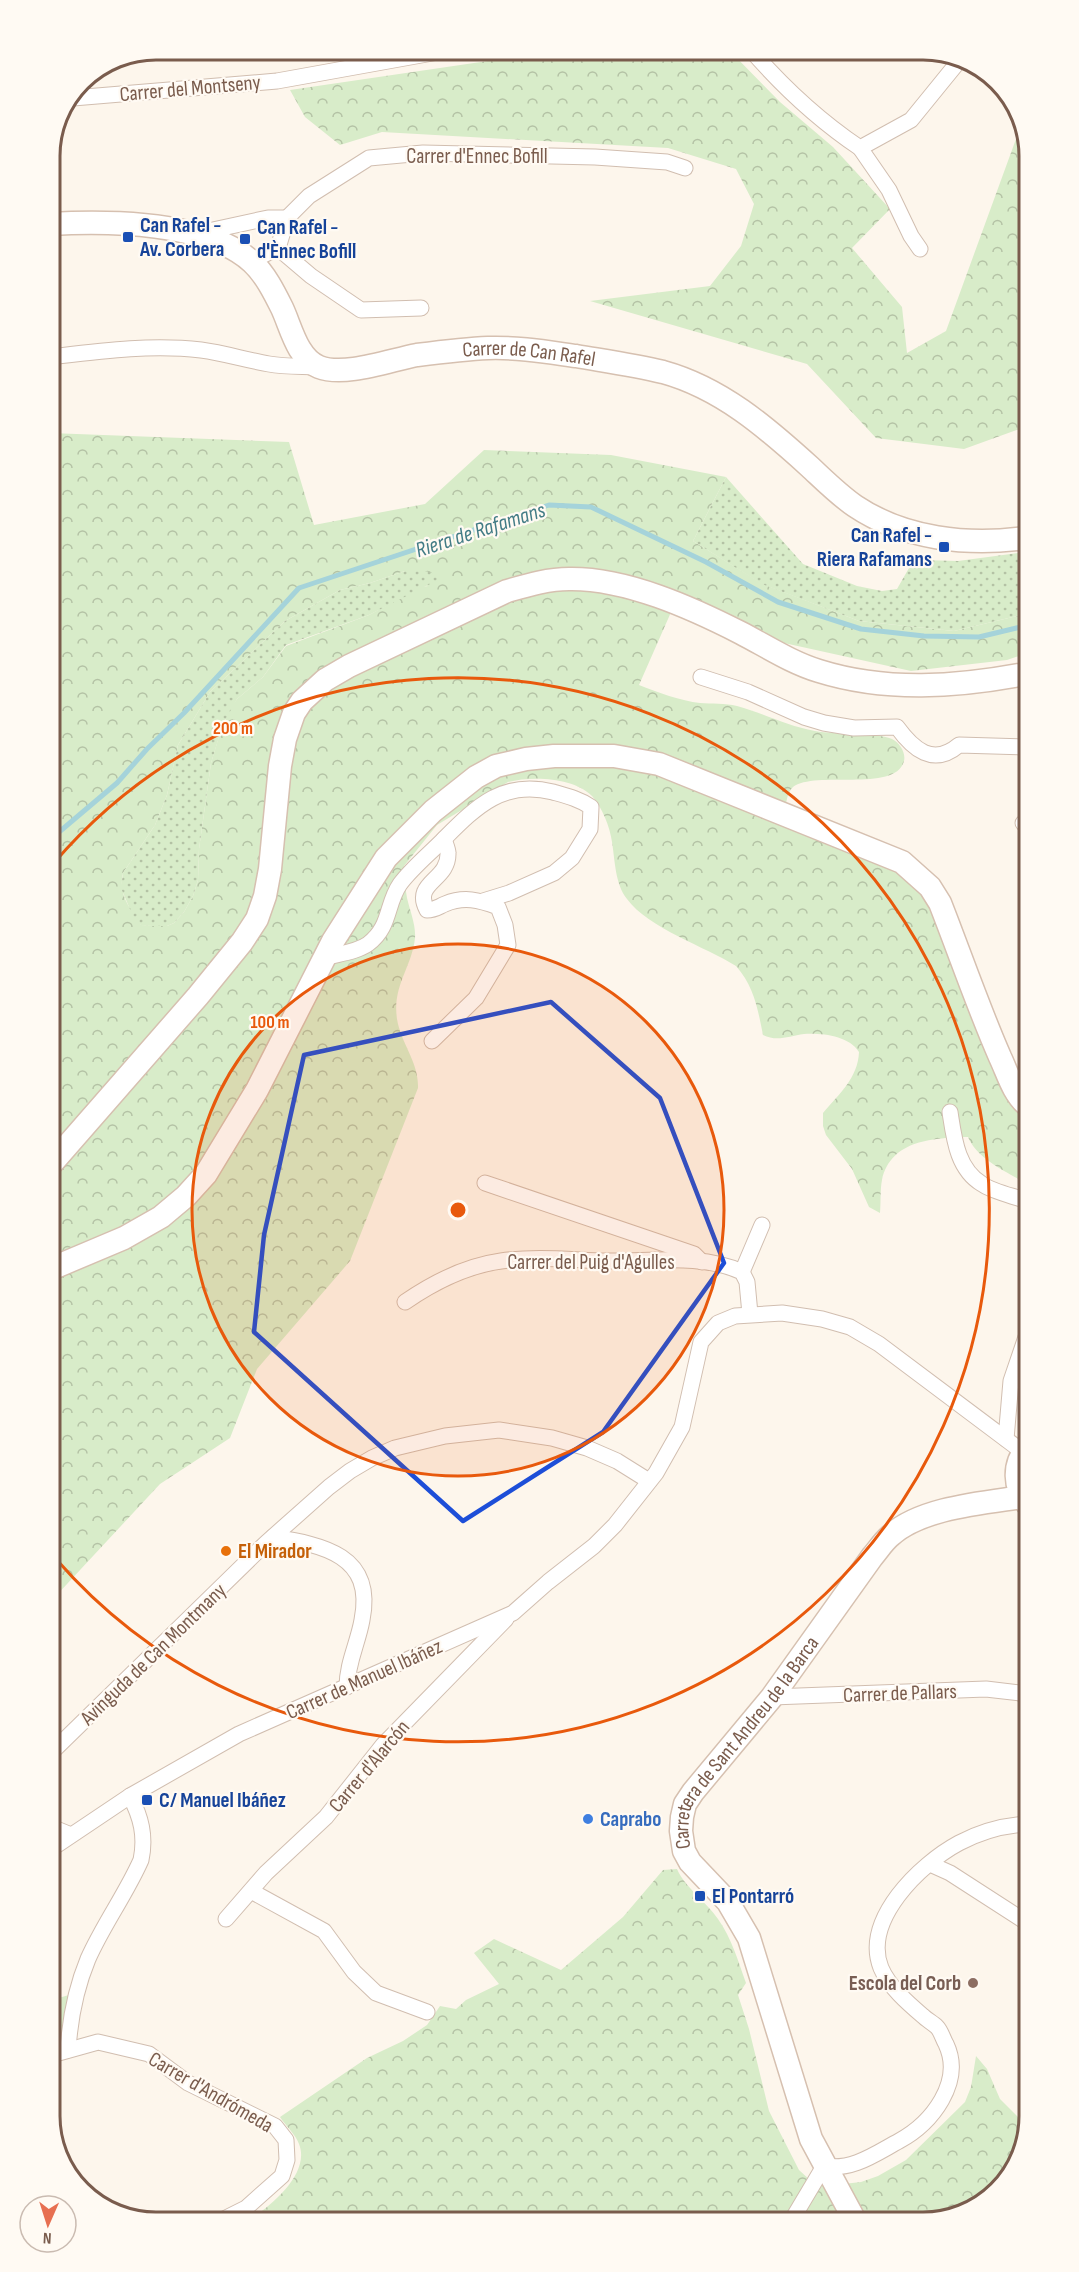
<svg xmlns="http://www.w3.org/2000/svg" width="1079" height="2272" viewBox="0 0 1079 2272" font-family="'Sofia Sans Condensed',sans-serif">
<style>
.forest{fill:url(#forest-crowns);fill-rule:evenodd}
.park{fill:#d8ecc9}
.garden{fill:url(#garden-dots)}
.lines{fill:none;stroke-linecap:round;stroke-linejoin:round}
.stream{stroke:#a5d3da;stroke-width:5}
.street-casing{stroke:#d1beb0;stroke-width:17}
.secondary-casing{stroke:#d6c0b0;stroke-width:25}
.street{stroke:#fff;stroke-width:15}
.secondary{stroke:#fff;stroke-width:22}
.marked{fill:none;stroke:#1d4ed8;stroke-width:4.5;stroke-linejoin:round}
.ring{fill:none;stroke:#e8590c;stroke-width:3}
.transit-dot{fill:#1a4fb4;stroke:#fffaf3;stroke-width:2}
.food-dot{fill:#e8710a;stroke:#fffaf3;stroke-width:2}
.shop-dot{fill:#3f7fe0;stroke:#fffaf3;stroke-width:2}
.education-dot{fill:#8d6e63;stroke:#fffaf3;stroke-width:2}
.labels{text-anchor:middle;stroke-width:4.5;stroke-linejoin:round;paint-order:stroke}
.street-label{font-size:21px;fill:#7a5c4d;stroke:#fffaf3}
.transit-label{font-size:21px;font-weight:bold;fill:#164399;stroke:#fffaf3;text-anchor:start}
.food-label{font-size:21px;font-weight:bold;fill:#c56008;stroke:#fffaf3;text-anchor:start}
.shop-label{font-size:21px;font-weight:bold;fill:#366cbe;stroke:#fffaf3;text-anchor:start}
.education-label{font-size:21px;font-weight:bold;fill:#785e54;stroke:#fffaf3;text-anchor:end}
.water-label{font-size:22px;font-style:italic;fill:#437c86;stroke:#fffaf3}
.rim{fill:none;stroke:#7a5c4d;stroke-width:3}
.centre{fill:#e8590c;stroke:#fffaf3;stroke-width:3}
.ring-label{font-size:18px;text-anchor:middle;font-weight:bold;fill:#e8590c;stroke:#fffaf3;stroke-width:4.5;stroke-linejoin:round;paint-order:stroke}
</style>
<defs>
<pattern id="forest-crowns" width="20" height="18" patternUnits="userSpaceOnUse" patternTransform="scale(1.5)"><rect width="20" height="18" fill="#d8ecc9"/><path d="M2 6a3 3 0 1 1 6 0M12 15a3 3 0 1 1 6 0" fill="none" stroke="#b4c2a5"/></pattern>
<pattern id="garden-dots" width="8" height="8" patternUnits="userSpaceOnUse" patternTransform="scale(1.5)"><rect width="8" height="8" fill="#d8ecc9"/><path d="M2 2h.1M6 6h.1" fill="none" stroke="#b4c2a5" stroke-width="1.8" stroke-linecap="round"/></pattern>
</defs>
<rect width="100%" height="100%" fill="#fdf6ec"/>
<g class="forest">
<path d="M 513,50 L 729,50 L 780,102 L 833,147 L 890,209 L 852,248 L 902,307 L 907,353 L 946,331 L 1020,128 L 1024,124 L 1025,427 L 964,449 L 876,438 L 807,364 L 590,301 L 710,286 L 741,246 L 754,204 L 736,169 L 668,148 L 382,132 L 340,145 L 305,117 L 290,90 L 508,58 Z"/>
<path d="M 50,433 L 289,442 L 314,525 L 425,504 L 484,450 L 611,455 L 726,477 L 693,541 L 763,584 L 859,621 L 954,631 L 1025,614 L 1025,654 L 1007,660 L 911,671 L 784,643 L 679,594 L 639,685 C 657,692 681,701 700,703 C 712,704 725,703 737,706 C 763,713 787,726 815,731 C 836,735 875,732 892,739 C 900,743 906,753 904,761 C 896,793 815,770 793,787 C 787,793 787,800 785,808 L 938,885 L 1006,1052 L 1027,1088 L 1027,1184 C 1007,1172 977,1159 968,1137 C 935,1138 891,1139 882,1180 C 880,1190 881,1202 880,1213 L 869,1207 L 852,1169 L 826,1135 L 823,1126 L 823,1113 C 839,1094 858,1078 859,1052 C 849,1036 823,1033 804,1034 C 789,1036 777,1042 763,1035 C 758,1010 754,986 736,966 C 706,947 648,928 627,899 C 615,884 615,860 612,842 C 610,827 602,807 592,796 C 573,777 532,776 508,782 L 437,825 L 404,866 C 404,876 405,887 407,898 C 410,911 416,925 415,938 C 412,967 392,986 397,1019 C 401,1044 419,1062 418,1088 L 350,1261 L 257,1369 L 230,1438 L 160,1484 L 54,1598 ZM 405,571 L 428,586 L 421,587 L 369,615 L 286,646 L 263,677 L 237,699 L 229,710 L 220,733 L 211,763 L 199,849 L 198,880 L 193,896 L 184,912 L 174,923 L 167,926 L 141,925 C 130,908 118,895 123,873 L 155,825 L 167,795 L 178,745 L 210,692 L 285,621 L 340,590 L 370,583 Z"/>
<path d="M 677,1869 C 686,1889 706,1901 718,1919 C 732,1939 738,1961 746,1983 L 738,1995 L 749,2029 L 769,2111 L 799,2170 L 811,2181 L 843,2184 L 861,2182 L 878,2176 L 906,2160 L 965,2102 L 971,2087 L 976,2056 L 987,2069 L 1000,2099 L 1026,2125 L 1008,2181 L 958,2217 L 246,2222 C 269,2208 311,2174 299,2144 C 296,2135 286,2126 280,2117 L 367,2058 L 403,2041 L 427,2025 L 440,2006 L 456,2009 L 466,2000 L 499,1984 L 474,1953 L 494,1939 L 561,1970 L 623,1917 L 663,1870 Z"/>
</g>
<path class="park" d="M 69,1995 L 61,2045 L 55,2047 L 55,1999 Z"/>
<g class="garden">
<path d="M 726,477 L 803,564 L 857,586 L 882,591 L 897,589 L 913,561 L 921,560 L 958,561 L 1025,552 L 1025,614 L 954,631 L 859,621 L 762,584 L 693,541 Z"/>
<path d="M 405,571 C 417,571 431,568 440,579 L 369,615 L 286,645 L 263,677 L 237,699 L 223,724 L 211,763 L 199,849 L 198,880 L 193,896 L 184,912 L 174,923 L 167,926 L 153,926 L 141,925 L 135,921 L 121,888 L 123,873 L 155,825 L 167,795 L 178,745 L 210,692 L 285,621 L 340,590 L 370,583 Z"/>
</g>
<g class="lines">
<path class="stream" d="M 52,838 L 117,783 L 147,749 L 184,713 L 299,588 L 549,505 L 591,507 L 706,562 L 778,602 L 861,629 L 924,636 L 979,637 L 1025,626"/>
<g class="street-casing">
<g id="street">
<path d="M 751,50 C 783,87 820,121 860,148 L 911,120 L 959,61"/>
<path d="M 73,98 L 277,81 L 449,50"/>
<path d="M 860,148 L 889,190 L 911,236 L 920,249"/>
<path d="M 199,233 L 268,218 L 287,218"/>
<path d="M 278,248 L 311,276 L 361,310 L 421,308"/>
<path d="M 251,261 L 278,248 L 287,218 L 309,196 L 369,158 L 423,153 L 595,157 L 667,162 L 685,168"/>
<path d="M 50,357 C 100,351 151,344 201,350 C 224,353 246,360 269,364 C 285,367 303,366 319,367"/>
<path d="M 701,677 L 748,692 L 804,717 L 824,723 L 854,728 L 897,727 C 913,749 933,767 959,745 L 1026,747"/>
<path d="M 1023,823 L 1026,826"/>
<path d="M 324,958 C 337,954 357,952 368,944 C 391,927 386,904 400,884 C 412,868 428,855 442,841 C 475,808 502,779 553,792 C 567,796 579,799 591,807 L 590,829 L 572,858 L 554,873 L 509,893 L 483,901"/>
<path d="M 432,1041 L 476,998 L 508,945 L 505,925 L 498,907 C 479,900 464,896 445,904 C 438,907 435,910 427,910 C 412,882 449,881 448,853 C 448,849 445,843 444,839"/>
<path d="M 950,1112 C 954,1138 957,1169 982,1184 C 993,1192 1014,1196 1027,1201"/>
<path d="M 485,1183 L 694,1254 L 702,1262"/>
<path d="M 742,1272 L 762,1225"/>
<path d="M 405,1302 C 434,1282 465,1266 501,1261 C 536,1256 571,1260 606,1261 C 650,1262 701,1253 742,1272 L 747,1282 L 750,1314"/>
<path d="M 1006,1439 L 1011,1381 L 1027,1334"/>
<path d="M 273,1537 C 323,1545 375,1555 362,1620 C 358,1643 347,1663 347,1687"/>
<path d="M 772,1697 L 986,1689 L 1028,1694"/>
<path d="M 54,1750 L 266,1543 L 329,1487 L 350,1471 L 372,1458 L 395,1448 L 445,1436 L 499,1430 L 552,1438 L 587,1448 L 617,1461 L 649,1481"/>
<path d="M 54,1828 L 71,1835"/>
<path d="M 54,1847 L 130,1796 L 239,1734 L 513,1613 L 548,1582 L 594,1546 L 615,1525 L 656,1473 L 682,1427 L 701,1342 L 718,1323 L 735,1316 L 782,1313 L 822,1319 L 850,1327 L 879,1344 L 1023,1452"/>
<path d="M 930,1864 L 950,1873 L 1029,1924"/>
<path d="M 251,1891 L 324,1931 L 354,1972 L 376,1993 L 427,2012"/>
<path d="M 226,1919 L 266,1873 L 326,1817 L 383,1745 L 506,1619"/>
<path d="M 68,2050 C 70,2018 76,1988 88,1959 C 103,1925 126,1894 141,1860 C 146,1836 141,1817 130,1796"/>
<path d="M 55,2054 L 98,2042 L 149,2054 L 188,2083 L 275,2126 L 286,2140 L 287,2160 L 282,2176 L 246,2208 L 218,2222"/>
<path d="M 793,2218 L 824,2166 C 852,2171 875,2154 899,2141 C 932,2123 964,2082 946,2044 C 943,2039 941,2031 937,2027 C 933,2023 927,2020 923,2016 C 909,2004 889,1987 881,1968 C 862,1920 920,1864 959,1843 C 980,1832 1004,1825 1029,1824"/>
</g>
</g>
<g class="secondary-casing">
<g id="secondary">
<path id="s1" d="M 50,224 C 107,221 207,221 252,262 C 265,274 274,292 282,308 C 291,327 297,358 319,367 C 345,377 390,360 417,355 C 441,352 465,349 488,348 C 518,347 547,352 576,356 C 605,361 634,365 663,372 C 721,388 766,427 810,467 C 824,480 839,495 855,506 C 904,539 968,546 1025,538"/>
<path d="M 53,1162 L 198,996 L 242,942 L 257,919 L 265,896 L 270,869 L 280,766 L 285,739 L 294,713 L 302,701 L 325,680 L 349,666 L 507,591 C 528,585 548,579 569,579 C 626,578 692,608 741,633 C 766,646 792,663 819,671 C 886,692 957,687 1025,674"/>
<path d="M 53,1268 L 124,1238 L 161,1217 L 186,1196 L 206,1174 L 257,1090 L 333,941 L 386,858 L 433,811 L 476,777 L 496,766 L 526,759 L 554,756 L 614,756 L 659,764 L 902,862 L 930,887 L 940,903 C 960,954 978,1007 1000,1057 C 1008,1074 1013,1093 1027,1105"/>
<path d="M 1028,1447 C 1012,1464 1014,1488 1028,1505"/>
<path id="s2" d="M 853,2217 L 811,2139 L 749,1938 L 728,1902 L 690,1862 L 684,1851 L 681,1831 L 682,1817 L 685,1804 L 693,1792 L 772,1697 L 872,1557 C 878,1550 883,1542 890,1536 C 920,1508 982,1503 1022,1497"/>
</g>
</g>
<use href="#street" class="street"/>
<use href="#secondary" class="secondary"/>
</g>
<path class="marked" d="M 551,1002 L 660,1098 L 724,1263 L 603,1432 L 463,1521 L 254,1332 L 264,1235 L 304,1055 Z"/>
<circle cx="458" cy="1210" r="266" fill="#e8590c" fill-opacity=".12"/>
<g class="ring">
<circle cx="458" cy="1210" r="266"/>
<path d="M53 864A532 532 0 1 1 56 1559"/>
</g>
<g class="transit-dot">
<rect x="122" y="231" width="12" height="12" rx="3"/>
<rect x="239" y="233" width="12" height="12" rx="3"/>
<rect x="938" y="541" width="12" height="12" rx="3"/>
<rect x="141" y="1794" width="12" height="12" rx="3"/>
<rect x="694" y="1890" width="12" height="12" rx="3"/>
</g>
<circle class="food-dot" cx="226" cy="1551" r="6"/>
<circle class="shop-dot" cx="588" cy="1819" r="6"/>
<circle class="education-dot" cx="973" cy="1983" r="6"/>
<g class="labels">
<g class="street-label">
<text transform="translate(190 88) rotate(-5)" y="7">Carrer del Montseny</text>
<text x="477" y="163">Carrer d'Ennec Bofill</text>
<text dy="7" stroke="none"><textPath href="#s1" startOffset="549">Carrer de Can Rafel</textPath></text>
<text x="591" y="1269">Carrer del Puig d'Agulles</text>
<text transform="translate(153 1654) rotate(-44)" y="7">Avinguda de Can Montmany</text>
<text transform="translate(364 1679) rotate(-24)" y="7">Carrer de Manuel Ibáñez</text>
<text transform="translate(900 1693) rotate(-2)" y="7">Carrer de Pallars</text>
<text dy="7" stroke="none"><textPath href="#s2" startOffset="538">Carretera de Sant Andreu de la Barca</textPath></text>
<text transform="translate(369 1766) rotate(-50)" y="7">Carrer d'Alarcón</text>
<text transform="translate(211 2092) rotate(30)" y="7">Carrer d'Andrómeda</text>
</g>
<g class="transit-label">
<text x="140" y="232">Can Rafel -<tspan x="140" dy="24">Av. Corbera</tspan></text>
<text x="257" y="234">Can Rafel -<tspan x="257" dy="24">d'Ènnec Bofill</tspan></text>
<text x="932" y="542" text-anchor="end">Can Rafel -<tspan x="932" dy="24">Riera Rafamans</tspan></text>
<text x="159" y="1807">C/ Manuel Ibáñez</text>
<text x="712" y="1903">El Pontarró</text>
</g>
<g class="food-label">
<text x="238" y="1558">El Mirador</text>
</g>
<g class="shop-label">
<text x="600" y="1826">Caprabo</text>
</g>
<g class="education-label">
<text x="961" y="1990">Escola del Corb</text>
</g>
<g class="water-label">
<text transform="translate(480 529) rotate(-18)" y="8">Riera de Rafamans</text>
</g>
</g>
<path d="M0 0H1079V2272H0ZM156 60H923A96 96 0 0 1 1019 156V2116A96 96 0 0 1 923 2212H156A96 96 0 0 1 60 2116V156A96 96 0 0 1 156 60Z" fill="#fffaf3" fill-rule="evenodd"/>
<path class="rim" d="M156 60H923A96 96 0 0 1 1019 156V2116A96 96 0 0 1 923 2212H156A96 96 0 0 1 60 2116V156A96 96 0 0 1 156 60Z"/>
<circle cx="458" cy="1210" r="9" class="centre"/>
<g class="ring-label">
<text x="233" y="734">200 m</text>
<text x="270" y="1028">100 m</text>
</g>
<g transform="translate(48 2224) rotate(183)"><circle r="28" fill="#fffaf3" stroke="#cabbb1" stroke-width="1.5"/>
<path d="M0-4.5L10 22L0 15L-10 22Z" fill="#e76f51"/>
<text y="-9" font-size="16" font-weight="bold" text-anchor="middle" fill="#7a5c4d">N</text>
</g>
</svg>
